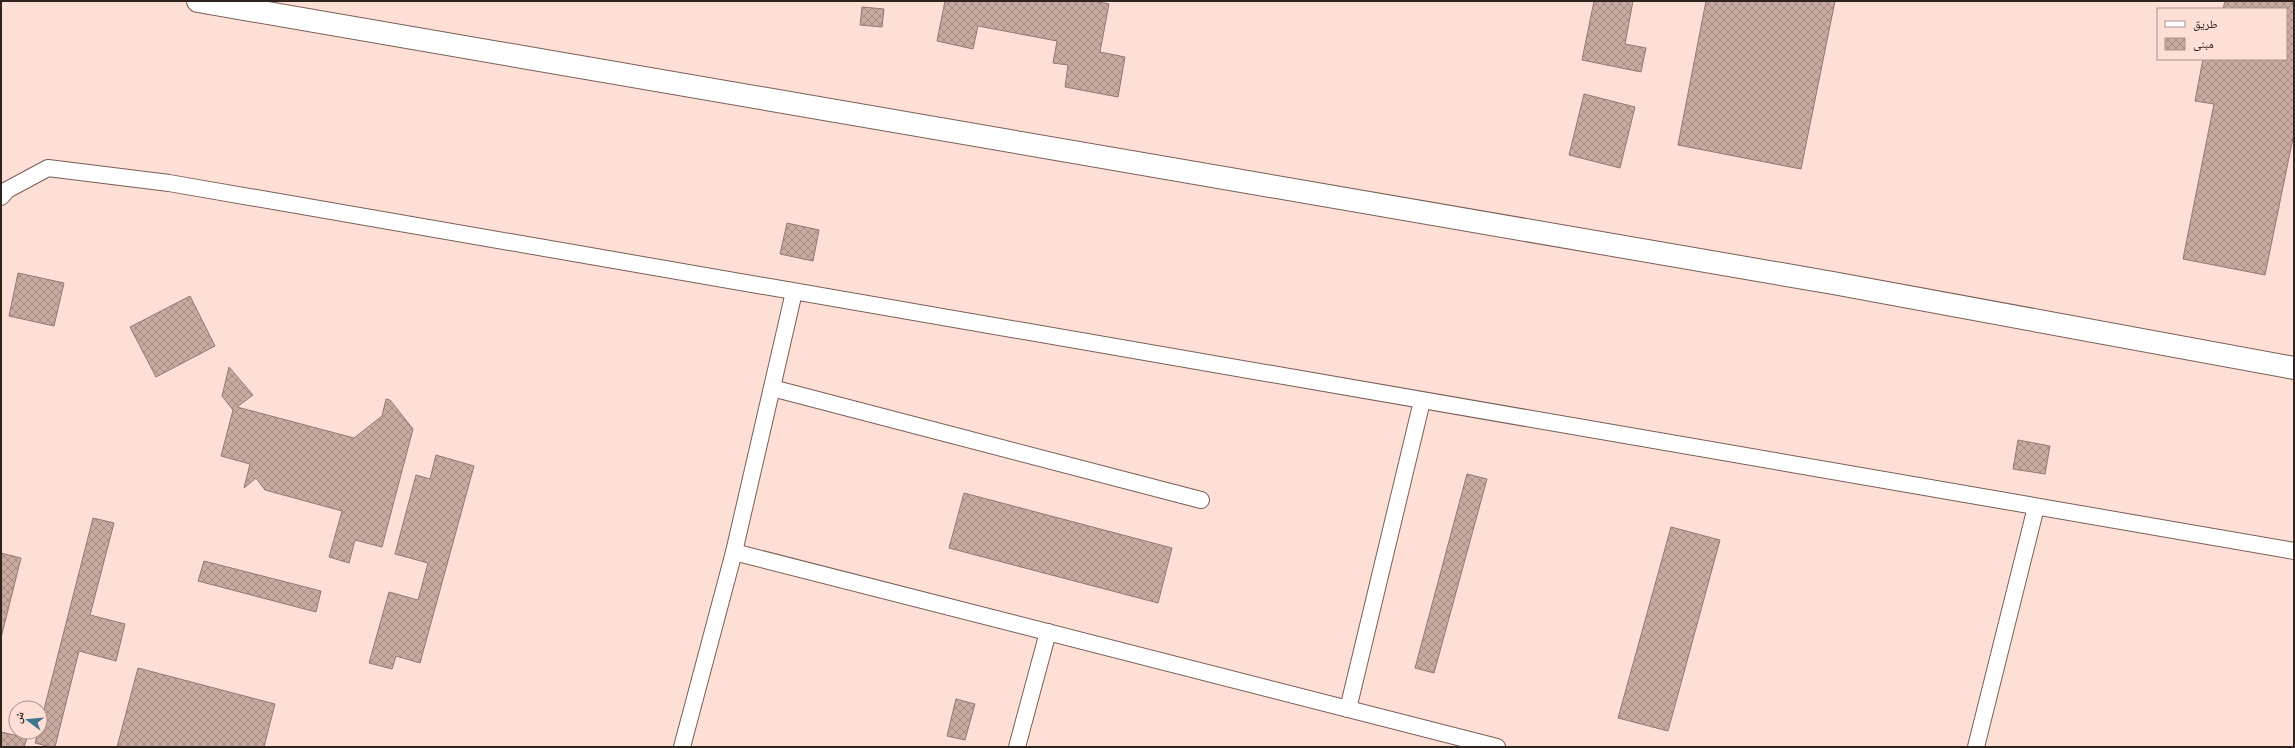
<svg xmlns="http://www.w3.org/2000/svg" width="2295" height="748" viewBox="0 0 2295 748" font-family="Montserrat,'Noto Naskh Arabic',sans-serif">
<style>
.building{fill:url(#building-cross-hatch);stroke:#94786f}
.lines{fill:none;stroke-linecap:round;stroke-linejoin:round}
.service-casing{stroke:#795e56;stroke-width:18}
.minor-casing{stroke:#795e56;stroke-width:24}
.service{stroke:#fff;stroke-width:16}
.minor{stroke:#fff;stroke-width:22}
</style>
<defs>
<pattern id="building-cross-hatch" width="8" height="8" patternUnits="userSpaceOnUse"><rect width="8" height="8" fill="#c8aaa1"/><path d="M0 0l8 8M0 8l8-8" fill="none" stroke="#a38a83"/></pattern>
</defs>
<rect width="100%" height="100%" fill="#fedfd5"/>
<g class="building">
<path d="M 945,1 L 1093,1 L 1109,4 L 1100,52 L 1125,57 L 1118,97 L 1065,87 L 1068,65 L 1053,63 L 1057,41 L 978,26 L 973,49 L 937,41 Z"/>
<path d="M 1594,1 L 1633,1 L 1625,44 L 1646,48 L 1641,72 L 1582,60 Z"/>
<path d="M 1706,1 L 1835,1 L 1801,169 L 1678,145 Z"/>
<path d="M 2225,1 L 2294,1 L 2294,133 L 2265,275 L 2183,259 L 2214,104 L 2195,101 L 2203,59 L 2286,59 L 2286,9 L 2223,9 Z"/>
<path d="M 862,7 L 884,9 L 882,27 L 860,25 Z"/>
<path d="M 1584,94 L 1635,107 L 1620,168 L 1569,155 Z"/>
<path d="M 787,223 L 819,230 L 813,261 L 780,254 Z"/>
<path d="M 18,273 L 64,283 L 54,326 L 9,316 Z"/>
<path d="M 190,296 L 215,346 L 156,377 L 130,327 Z"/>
<path d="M 229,367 L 253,395 L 237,407 L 354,438 L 382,416 L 386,399 L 390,400 L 413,429 L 382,547 L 355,540 L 349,563 L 329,557 L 342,511 L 265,490 L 256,478 L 244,488 L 250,464 L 221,456 L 233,410 L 222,396 Z"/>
<path d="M 2018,440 L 2050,446 L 2045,474 L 2013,469 Z"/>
<path d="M 436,455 L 474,466 L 420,663 L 396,656 L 392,669 L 369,663 L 389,592 L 418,600 L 428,563 L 395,554 L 416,475 L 430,479 Z"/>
<path d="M 1467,474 L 1487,479 L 1434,673 L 1415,668 Z"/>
<path d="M 964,493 L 1172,548 L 1158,603 L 949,548 Z"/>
<path d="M 93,518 L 114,523 L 90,615 L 125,624 L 116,661 L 79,651 L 55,747 L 51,747 L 35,743 L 38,732 L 40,732 L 40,725 Z"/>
<path d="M 1671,527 L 1720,540 L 1668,731 L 1618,718 Z"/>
<path d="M 1,553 L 21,558 L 1,638 Z"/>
<path d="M 204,561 L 321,591 L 316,612 L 198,581 Z"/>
<path d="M 138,668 L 275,704 L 264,747 L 117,747 Z"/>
<path d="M 956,699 L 975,704 L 965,740 L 947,736 Z"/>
<path d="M 1,732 L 27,738 L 24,747 L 1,747 Z"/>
</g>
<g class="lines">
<g class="service-casing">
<g id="service">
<path d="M 1,197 L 7,190 L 48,168 L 169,183 L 2294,551"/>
<path d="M 772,388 L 1201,500"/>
<path d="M 734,552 L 1497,747"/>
<path d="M 1348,709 L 1422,401"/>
<path d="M 682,747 L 734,552 L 794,292"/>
<path d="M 1017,747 L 1048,632"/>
<path d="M 1976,747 L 2036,507"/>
</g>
</g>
<g class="minor-casing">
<path id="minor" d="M 198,1 L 1833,283 L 2294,368"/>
</g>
<use href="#service" class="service"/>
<use href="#minor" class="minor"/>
</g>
<rect width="2295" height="748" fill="none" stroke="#2f2320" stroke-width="4"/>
<rect x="2157" y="8" width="130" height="52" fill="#fedfd5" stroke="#ab948d"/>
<rect x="2165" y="21" width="20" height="6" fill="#ffffff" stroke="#ab948d"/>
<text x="2193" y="28" font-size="12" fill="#2f2320">طريق</text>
<rect x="2165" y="38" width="20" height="12" fill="url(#building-cross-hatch)" stroke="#ab948d"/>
<text x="2193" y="48" font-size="12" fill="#2f2320">مبنى</text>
<g transform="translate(28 720) rotate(286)"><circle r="19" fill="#fedfd5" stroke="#ab948d"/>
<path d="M0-3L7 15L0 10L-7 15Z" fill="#3d758f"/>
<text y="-6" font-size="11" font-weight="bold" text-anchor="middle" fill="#2f2320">ش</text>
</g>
</svg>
